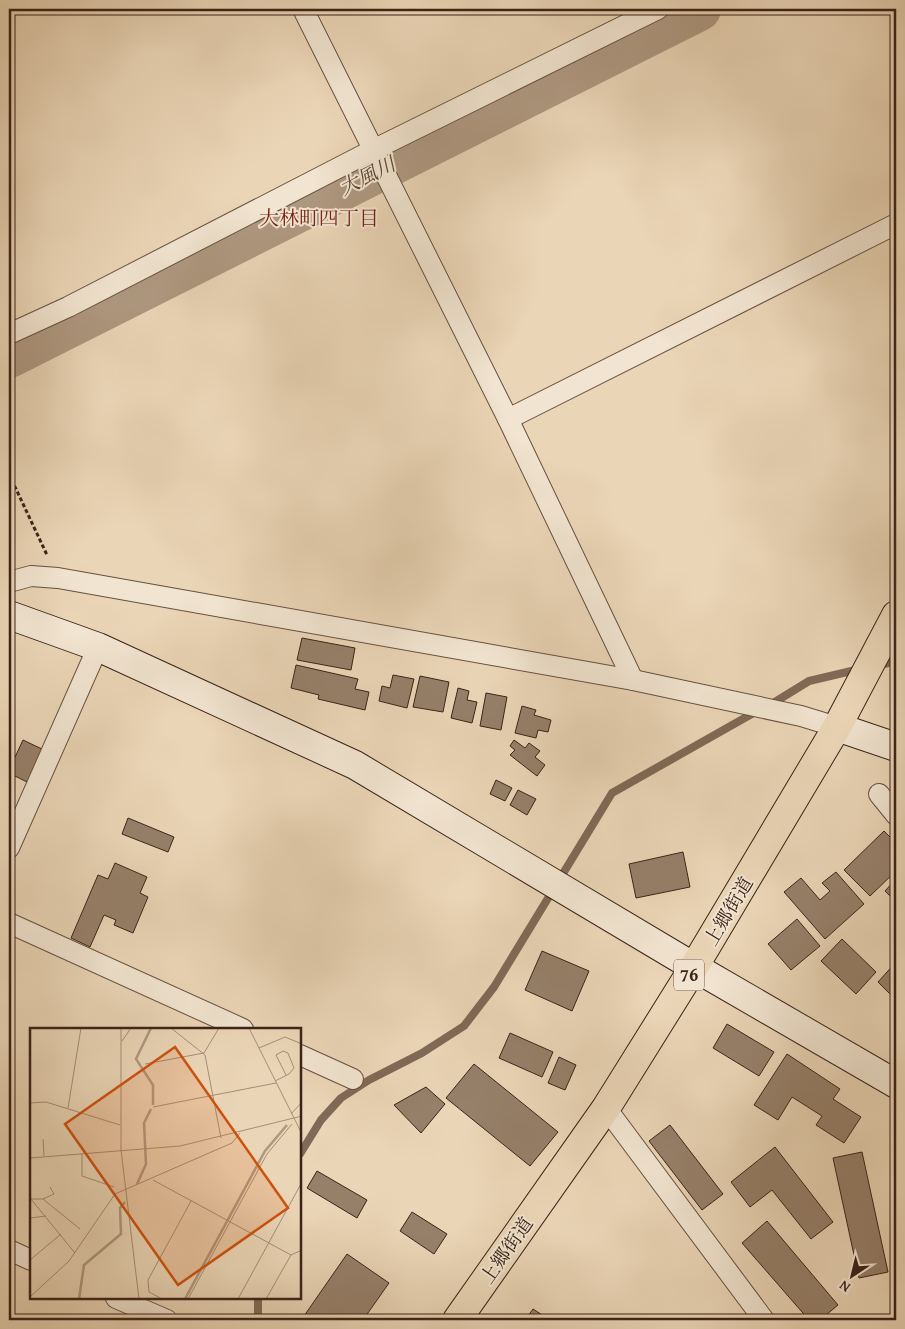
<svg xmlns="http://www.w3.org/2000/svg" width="905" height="1329" viewBox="0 0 905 1329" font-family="'Gentium Book Plus','Noto Serif JP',serif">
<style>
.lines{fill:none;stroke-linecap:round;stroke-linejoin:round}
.stream{stroke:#806956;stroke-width:8}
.river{stroke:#ae9880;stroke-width:44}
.building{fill:#96806a;stroke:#3b2318}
.street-casing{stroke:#675040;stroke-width:22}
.secondary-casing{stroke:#3b2318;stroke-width:30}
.primary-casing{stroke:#3b2318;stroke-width:30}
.path{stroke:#3b2318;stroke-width:3;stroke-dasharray:4 2.5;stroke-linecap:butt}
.street{stroke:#f1e4d0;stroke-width:20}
.secondary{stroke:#f1e4d0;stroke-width:28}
.primary{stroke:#ead5b6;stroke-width:28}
.labels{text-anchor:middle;stroke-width:4;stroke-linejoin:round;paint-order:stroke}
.shield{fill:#f1e4d0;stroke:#725d4f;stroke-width:1}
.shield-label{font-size:18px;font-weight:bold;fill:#3b2318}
.street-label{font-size:19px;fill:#3b2318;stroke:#f1e4d0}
.water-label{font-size:20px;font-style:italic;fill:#5e4637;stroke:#f1e4d0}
.neighbourhood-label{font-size:20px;fill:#7a1f14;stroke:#f1e4d0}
.inset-river{fill:none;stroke:#ae9880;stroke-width:2.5}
.inset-road{fill:none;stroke:#a48e77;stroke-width:1}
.view{fill:#ce510e;fill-opacity:0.15;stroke:#ce510e;stroke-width:2.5}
.inset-edge{fill:none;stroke:#3b2318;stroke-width:2.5}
</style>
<rect width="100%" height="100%" fill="#ead5b6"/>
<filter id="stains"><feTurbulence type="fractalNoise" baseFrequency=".004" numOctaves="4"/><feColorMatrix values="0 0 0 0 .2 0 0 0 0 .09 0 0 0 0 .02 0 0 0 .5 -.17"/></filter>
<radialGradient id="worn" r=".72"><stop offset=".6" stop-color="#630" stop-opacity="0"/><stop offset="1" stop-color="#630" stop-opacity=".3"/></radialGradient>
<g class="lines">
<g class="stream">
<path d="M 876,666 L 896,661"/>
<path d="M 770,705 L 809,681 L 860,669"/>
<path d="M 300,1154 L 321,1120 L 341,1098 L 369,1080 L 422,1053 L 464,1026 L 494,987 L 612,793 L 757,711"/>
<path d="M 258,1320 L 258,1298"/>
</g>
<path class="river" d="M 9,356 L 699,9"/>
</g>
<g class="building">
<path d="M 302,638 L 355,648 L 351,670 L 297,660 Z"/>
<path d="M 296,665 L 358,679 L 355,689 L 369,692 L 365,710 L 318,699 L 319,695 L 291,688 Z"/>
<path d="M 393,675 L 414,679 L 407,708 L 379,701 L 382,686 L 390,688 Z"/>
<path d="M 420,676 L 449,682 L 443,712 L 413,707 Z"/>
<path d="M 458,688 L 469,691 L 467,700 L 477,702 L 472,723 L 451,718 Z"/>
<path d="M 486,693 L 507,697 L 501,730 L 480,726 Z"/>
<path d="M 522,706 L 536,710 L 534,715 L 551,720 L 548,732 L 538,730 L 536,738 L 515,733 Z"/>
<path d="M 23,740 L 44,750 L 29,783 L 9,773 L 9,770 Z"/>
<path d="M 514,740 L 525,748 L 529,743 L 540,751 L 535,757 L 545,765 L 537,776 L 510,755 L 515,750 L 510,746 Z"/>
<path d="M 496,780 L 512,788 L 505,801 L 490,794 Z"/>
<path d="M 518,790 L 536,799 L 527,815 L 510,805 Z"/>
<path d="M 128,818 L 174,837 L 168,852 L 122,834 Z"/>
<path d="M 884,831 L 896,843 L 896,871 L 870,896 L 844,870 Z"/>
<path d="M 683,852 L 690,887 L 636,898 L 629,864 Z"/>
<path d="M 115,863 L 147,877 L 140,893 L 148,897 L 133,933 L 114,925 L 116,920 L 104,915 L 90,947 L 71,938 L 98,875 L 108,879 Z"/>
<path d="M 836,872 L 864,904 L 825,939 L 784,892 L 801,878 L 820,900 L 830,891 L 822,883 Z"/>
<path d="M 896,879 L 896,902 L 885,891 Z"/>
<path d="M 797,919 L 820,946 L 791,970 L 768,944 Z"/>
<path d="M 842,939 L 876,972 L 856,994 L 821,961 Z"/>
<path d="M 542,951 L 589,971 L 572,1011 L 525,990 Z"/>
<path d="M 896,962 L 896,1000 L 878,982 Z"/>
<path d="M 727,1024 L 774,1052 L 759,1076 L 713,1048 Z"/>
<path d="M 510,1033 L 553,1052 L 542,1077 L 499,1058 Z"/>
<path d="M 787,1054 L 840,1089 L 833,1099 L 861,1117 L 844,1143 L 816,1125 L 822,1116 L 792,1097 L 778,1120 L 754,1105 Z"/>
<path d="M 559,1057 L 576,1065 L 565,1090 L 548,1083 Z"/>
<path d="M 474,1064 L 558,1132 L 530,1166 L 446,1098 Z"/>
<path d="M 426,1087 L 445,1104 L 421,1133 L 394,1105 Z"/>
<path d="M 670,1125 L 723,1194 L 702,1210 L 649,1141 Z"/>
<path d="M 775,1147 L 833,1222 L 811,1239 L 772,1190 L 750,1207 L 731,1182 Z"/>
<path d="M 862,1152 L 888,1272 L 859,1278 L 833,1158 Z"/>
<path d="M 317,1171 L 367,1200 L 357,1218 L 307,1188 Z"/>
<path d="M 412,1212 L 447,1234 L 434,1254 L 400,1231 Z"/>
<path d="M 767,1221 L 838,1305 L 820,1320 L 809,1320 L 742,1243 Z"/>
<path d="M 347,1254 L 389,1283 L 363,1320 L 310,1320 L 304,1316 Z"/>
<path d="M 533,1309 L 550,1320 L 525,1320 Z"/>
</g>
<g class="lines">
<g class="street-casing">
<g id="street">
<path d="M 303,9 L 508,419 L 633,680"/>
<path d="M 9,334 L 68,307 L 373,150 L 658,9"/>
<path d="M 508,419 L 896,224"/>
<path d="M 9,582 L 31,576 L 58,578 L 633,680 L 801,716 L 837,727"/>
<path d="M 879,794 L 896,815"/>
<path d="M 9,848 L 98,647"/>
<path d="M 9,923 L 243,1029"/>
<path d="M 300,1055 L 353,1079"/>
<path d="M 606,1108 L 764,1320"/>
<path d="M 9,1250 L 31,1260"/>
<path d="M 116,1298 L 167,1320"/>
</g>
</g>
<g class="secondary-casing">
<g id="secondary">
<path d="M 9,615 L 98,647 L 355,765 L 694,967 L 896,1084"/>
<path d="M 837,727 L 896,747"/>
</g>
</g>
<g class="primary-casing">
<path id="primary" d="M 457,1320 L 606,1108 L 694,967 L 837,727 L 896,615"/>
</g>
<path class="path" d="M 9,474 L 47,555"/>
<use href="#street" class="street"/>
<use href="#secondary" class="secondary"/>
<use href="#primary" class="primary"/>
</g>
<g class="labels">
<rect class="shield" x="674" y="959.5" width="30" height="31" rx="4"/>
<g class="shield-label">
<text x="689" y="981">76</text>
</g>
<g class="street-label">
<text transform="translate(728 911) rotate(-59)" y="7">上郷街道</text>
<text transform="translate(506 1250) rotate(-55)" y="7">上郷街道</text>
</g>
<g class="water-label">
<text transform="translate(367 176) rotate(-27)" y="7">大風川</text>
</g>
<g class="neighbourhood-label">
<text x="319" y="225">大林町四丁目</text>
</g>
</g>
<g transform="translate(30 1028)">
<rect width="271" height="271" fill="#ead5b6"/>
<path class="inset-river" d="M 121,0 L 106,31 L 123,57 L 123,77M 107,156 L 116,136 L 114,95 L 121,81M 49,271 L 54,237 L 91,206 L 90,180 L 95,174M 155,271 L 235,123 L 257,97"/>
<path class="inset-road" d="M 91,0 L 91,122 L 109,271M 141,0 L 175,27 L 191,110M 219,0 L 272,106M 92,13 L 101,0M 229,20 L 255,9 L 272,16M 115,36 L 174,25 L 189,0M 245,53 L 259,46 L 264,40 L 258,25 L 253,23 L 246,27 L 256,47M 0,75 L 16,74 L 90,97M 123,79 L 246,55M 38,80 L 51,0M 261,86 L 272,74M 13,111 L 14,128M 52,125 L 52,148 L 84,159M 0,130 L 150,118 L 272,88M 123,152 L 261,227M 0,170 L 45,225M 1,171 L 13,171 L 50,201M 13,171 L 24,166 L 20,159M 0,190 L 16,188M 0,232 L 31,206M 0,269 L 39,233 L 85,166 L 202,115 L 210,105M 132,271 L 119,264 L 118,252 L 161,173M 158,271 L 237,126 L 262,96M 208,271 L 272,154M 236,271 L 261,227 L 272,222"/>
<path class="view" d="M 145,19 L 258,180 L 148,257 L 35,96 Z"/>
<rect width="271" height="271" class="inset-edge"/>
</g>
<rect width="905" height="1329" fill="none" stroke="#ead5b6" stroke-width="30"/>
<rect x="10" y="10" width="885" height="1309" fill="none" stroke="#3b2318" stroke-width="2.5"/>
<rect x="15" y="15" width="875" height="1299" fill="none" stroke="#3b2318"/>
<g transform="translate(852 1276) rotate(215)" stroke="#f1e4d0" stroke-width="4" paint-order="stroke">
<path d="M0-4L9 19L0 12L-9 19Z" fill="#3b2318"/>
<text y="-8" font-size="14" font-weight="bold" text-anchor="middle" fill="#3b2318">N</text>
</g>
<rect width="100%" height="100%" filter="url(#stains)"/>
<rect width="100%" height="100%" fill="url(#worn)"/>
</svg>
